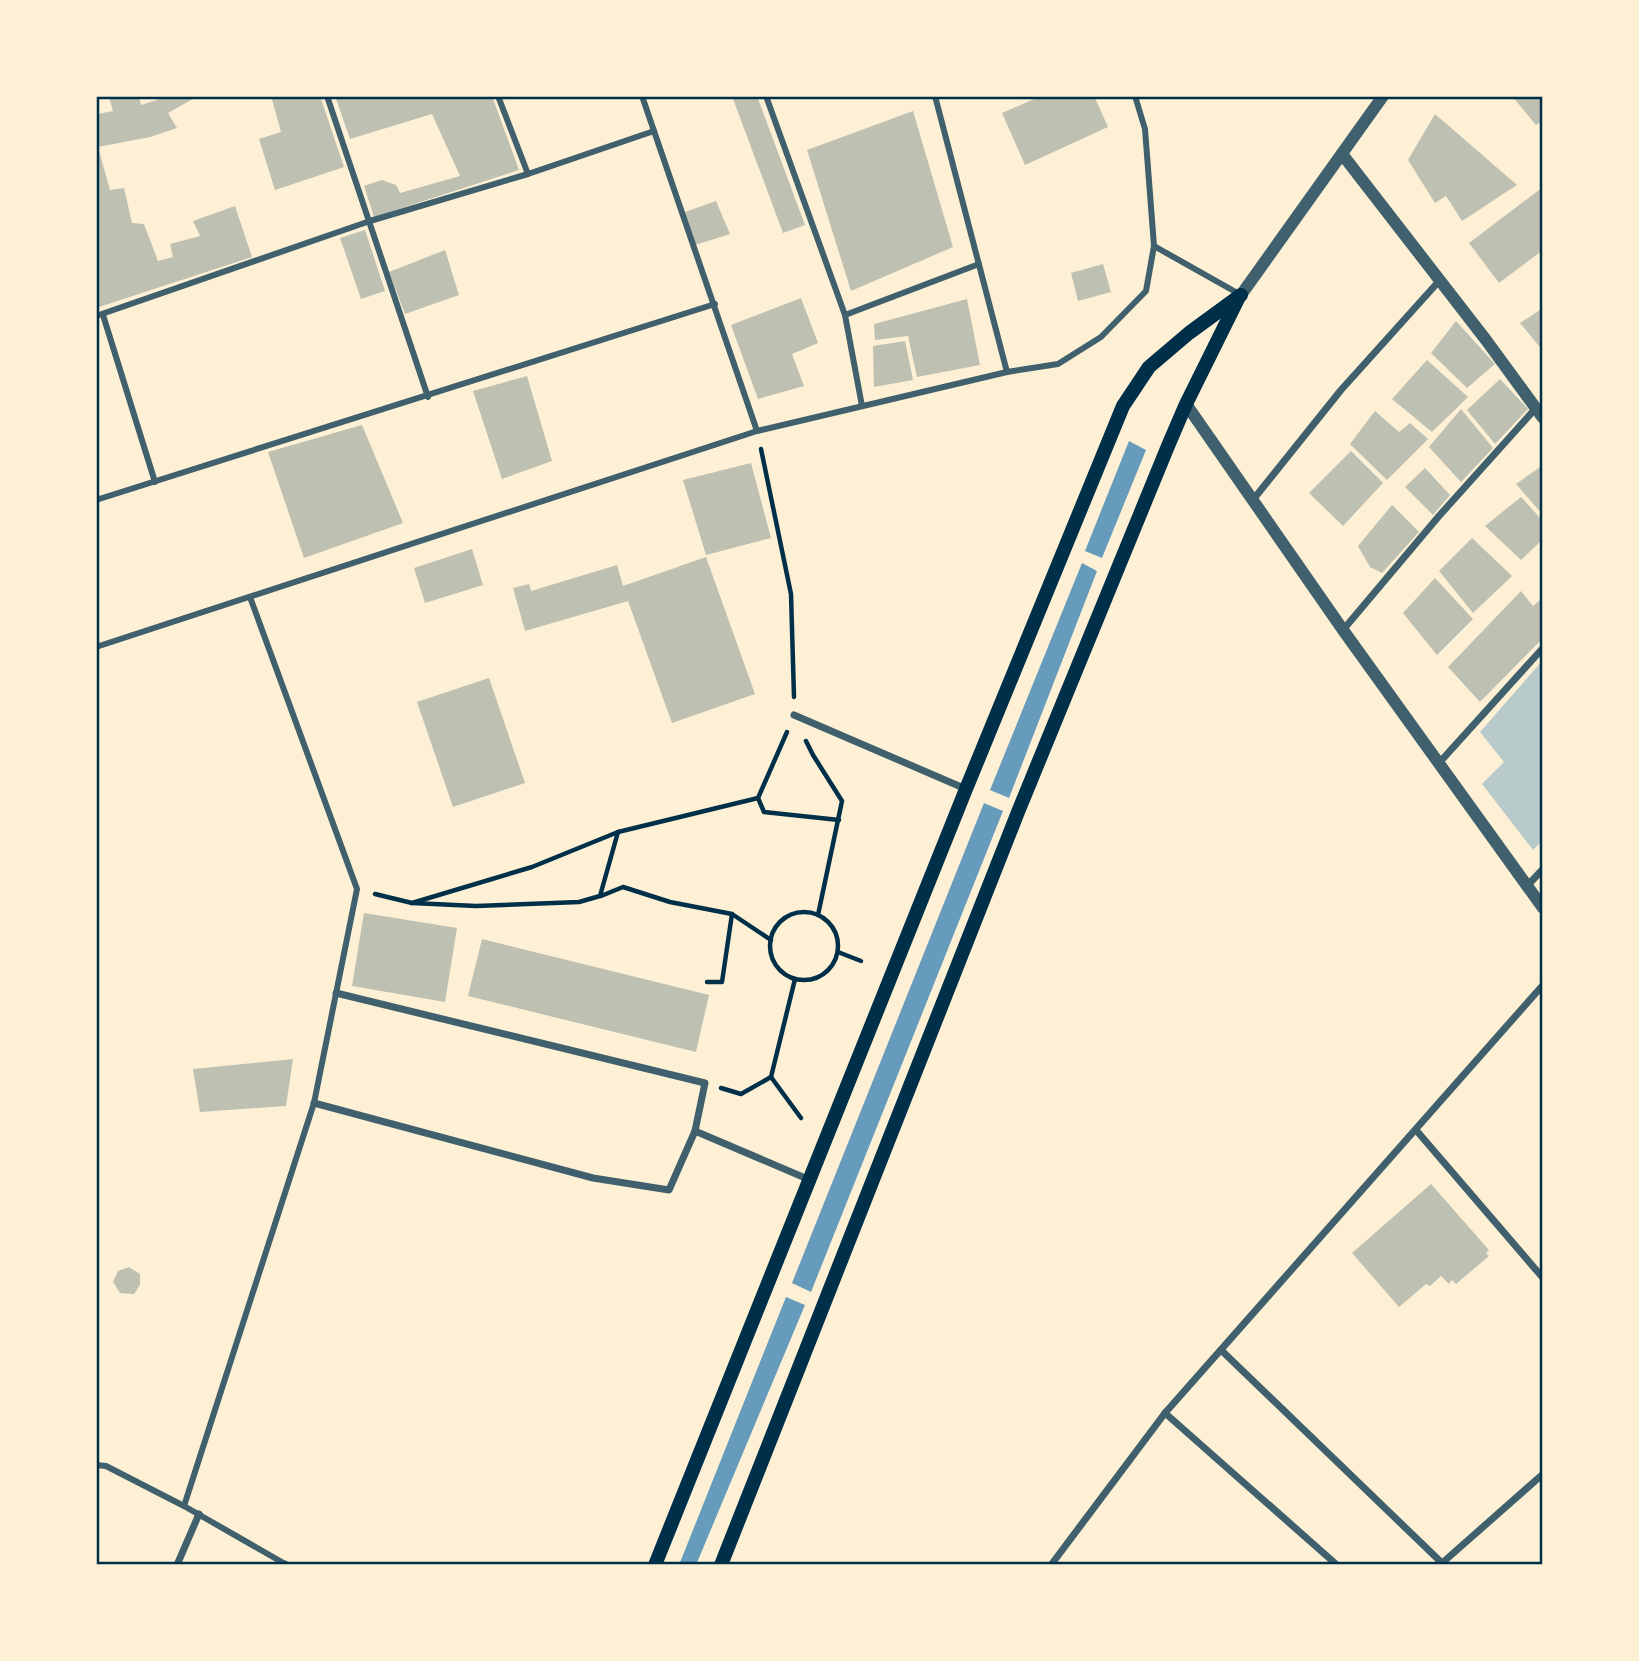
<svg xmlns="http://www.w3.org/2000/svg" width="1639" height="1661" viewBox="0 0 1639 1661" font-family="'PT Sans',sans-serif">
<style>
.green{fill:#b9caca}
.water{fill:#669bbc}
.building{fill:#bec0b2}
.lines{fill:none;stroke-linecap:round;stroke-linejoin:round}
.path{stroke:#003049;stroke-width:4.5}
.pedestrian{stroke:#3f606c;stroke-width:6}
.minor{stroke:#3f606c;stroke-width:7}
.tertiary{stroke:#3f606c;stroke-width:12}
.secondary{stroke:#003049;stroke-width:14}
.neatline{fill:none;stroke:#003049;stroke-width:2.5}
</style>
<rect width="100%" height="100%" fill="#fdf0d5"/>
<path class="green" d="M 1543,660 L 1543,840 L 1533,850 L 1482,784 L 1504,762 L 1480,732 Z"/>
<g class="water">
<path d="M 1129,441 L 1146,450 L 1102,558 L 1085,551 Z"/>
<path d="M 1082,563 L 1097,571 L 1009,798 L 990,790 Z"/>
<path d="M 984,803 L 1003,811 L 811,1292 L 792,1283 Z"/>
<path d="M 786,1297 L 805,1305 L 696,1565 L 679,1565 Z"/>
</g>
<g class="building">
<path d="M 111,96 L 139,96 L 141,105 L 160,99 L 159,96 L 198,96 L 168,113 L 177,128 L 150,137 L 98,147 L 110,190 L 124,188 L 132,223 L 144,224 L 158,261 L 173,257 L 170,244 L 200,236 L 193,221 L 235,206 L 252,257 L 96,308 L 96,111 L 98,114 L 113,111 L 109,97 Z"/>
<path d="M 271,96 L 320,96 L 344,167 L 275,190 L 259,139 L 281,132 Z"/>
<path d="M 335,96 L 492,96 L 519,170 L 374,217 L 364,186 L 382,180 L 396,185 L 400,193 L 460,176 L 432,114 L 350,139 Z"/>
<path d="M 732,96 L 757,96 L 805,225 L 783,233 Z"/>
<path d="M 1041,96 L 1094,96 L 1108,127 L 1025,165 L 1002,113 Z"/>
<path d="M 1512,96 L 1543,96 L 1543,121 L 1536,125 Z"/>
<path d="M 913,111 L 953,247 L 851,291 L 807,150 Z"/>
<path d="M 1435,114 L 1517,185 L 1462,221 L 1446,196 L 1435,203 L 1408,160 Z"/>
<path d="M 1543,187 L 1543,250 L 1499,283 L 1469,243 Z"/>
<path d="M 716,201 L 730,234 L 695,245 L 685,212 Z"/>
<path d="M 365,230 L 385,291 L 361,299 L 340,238 Z"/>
<path d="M 445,250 L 459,295 L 405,314 L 389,272 Z"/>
<path d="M 1103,264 L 1111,292 L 1078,301 L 1071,273 Z"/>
<path d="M 801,298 L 818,343 L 792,354 L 804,386 L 758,399 L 731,325 Z"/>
<path d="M 967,299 L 980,365 L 917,377 L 908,336 L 875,340 L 874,324 Z"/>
<path d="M 1543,308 L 1543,351 L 1520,323 Z"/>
<path d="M 1456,321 L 1495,364 L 1467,388 L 1431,353 Z"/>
<path d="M 905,341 L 913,380 L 874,387 L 873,346 Z"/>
<path d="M 1427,360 L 1468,397 L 1432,432 L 1392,399 Z"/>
<path d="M 527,376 L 552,461 L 502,479 L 473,391 Z"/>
<path d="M 1500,379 L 1528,409 L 1495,444 L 1467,410 Z"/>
<path d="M 1461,409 L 1493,448 L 1461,482 L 1429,447 Z"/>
<path d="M 1375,411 L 1399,432 L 1410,423 L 1428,439 L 1387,480 L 1350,444 Z"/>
<path d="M 362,425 L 403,523 L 304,558 L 268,452 Z"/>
<path d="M 1351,451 L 1383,483 L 1343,526 L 1309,493 Z"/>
<path d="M 751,463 L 771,538 L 706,555 L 683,480 Z"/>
<path d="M 1543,465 L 1543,515 L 1516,484 Z"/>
<path d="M 1425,468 L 1450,495 L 1433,515 L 1405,487 Z"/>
<path d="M 1521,497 L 1543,521 L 1543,539 L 1521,560 L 1485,526 Z"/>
<path d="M 1392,505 L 1419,532 L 1382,573 L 1370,567 L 1358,546 Z"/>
<path d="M 1472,538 L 1512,576 L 1473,613 L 1439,571 Z"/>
<path d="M 472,549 L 483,585 L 425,603 L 414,568 Z"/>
<path d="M 706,557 L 755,694 L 672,723 L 628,601 L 525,631 L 513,588 L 529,584 L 531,591 L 617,565 L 623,586 Z"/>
<path d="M 1435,578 L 1473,619 L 1437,655 L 1403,613 Z"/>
<path d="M 1521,591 L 1533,606 L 1540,600 L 1543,602 L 1543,638 L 1480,702 L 1448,667 Z"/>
<path d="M 489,678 L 525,783 L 453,807 L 417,702 Z"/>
<path d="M 364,913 L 457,928 L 445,1002 L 352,986 Z"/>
<path d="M 482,939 L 709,995 L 696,1052 L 468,996 Z"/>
<path d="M 293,1059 L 286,1106 L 200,1112 L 193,1069 Z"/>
<path d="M 1431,1184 L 1489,1250 L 1486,1253 L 1489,1256 L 1456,1284 L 1452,1280 L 1449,1284 L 1441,1276 L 1430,1286 L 1426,1284 L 1399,1307 L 1352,1253 Z"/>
<path d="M 129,1267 L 140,1274 L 140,1285 L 134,1294 L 120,1293 L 113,1282 L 118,1271 Z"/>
</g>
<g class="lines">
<g class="path">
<path d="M 761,449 L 791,594 L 794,697"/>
<path d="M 787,732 L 758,798 L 764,812 L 839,820"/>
<path d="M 806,741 L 813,755 L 842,801 L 818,915"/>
<path d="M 375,894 L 412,903 L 476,906 L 579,902 L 600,896 L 618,832"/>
<path d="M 601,896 L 623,887 L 670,902 L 732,914 L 771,940"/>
<path d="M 412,903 L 532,867 L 618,832 L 758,798"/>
<circle cx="804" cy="946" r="34"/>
<path d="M 838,952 L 861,961"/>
<path d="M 795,979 L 771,1077 L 801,1118"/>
<path d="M 707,982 L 722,982 L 732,914"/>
<path d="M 721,1088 L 741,1094 L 771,1077"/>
</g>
<g class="pedestrian">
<path d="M 327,96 L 428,397"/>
<path d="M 498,96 L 528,174"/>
<path d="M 642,96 L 757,431"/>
<path d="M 766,96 L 845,315 L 862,406"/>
<path d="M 935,96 L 1007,372"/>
<path d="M 1154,246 L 1241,295"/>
<path d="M 103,315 L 155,482"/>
<path d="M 845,315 L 979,264"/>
<path d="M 96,316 L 370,221 L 528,174 L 654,131"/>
<path d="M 96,500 L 715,304"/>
<path d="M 96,647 L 757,431 L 1007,372 L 1058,364 L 1101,337 L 1146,291 L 1154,246 L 1145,129 L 1135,96"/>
<path d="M 96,1465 L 106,1466 L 184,1506 L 287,1565"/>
<path d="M 184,1506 L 314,1103 L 357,889 L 250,597"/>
</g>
<g class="minor">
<path d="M 1252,501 L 1341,390 L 1440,280"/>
<path d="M 1343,630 L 1439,516 L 1536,408"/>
<path d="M 794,715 L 966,789"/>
<path d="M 1439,763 L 1543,648"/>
<path d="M 1527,886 L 1543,869"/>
<path d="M 336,993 L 705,1083 L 695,1131"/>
<path d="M 314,1103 L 593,1178 L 669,1190 L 695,1131 L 810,1180"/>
<path d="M 1416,1130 L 1543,1278"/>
<path d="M 1221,1350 L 1442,1563"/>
<path d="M 1165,1413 L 1337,1565"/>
<path d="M 1441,1564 L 1543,1474"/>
<path d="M 177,1565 L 199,1514"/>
<path d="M 285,1565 L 285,1564"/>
<path d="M 1051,1565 L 1165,1413 L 1543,985"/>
</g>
<g class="tertiary">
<path d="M 1342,154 L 1486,340 L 1543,418"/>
<path d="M 1241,295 L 1383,96"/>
<path d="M 1186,404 L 1343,630 L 1543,908"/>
</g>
<g class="secondary">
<path d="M 655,1565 L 966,789 L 1123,406 L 1149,367 L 1189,333 L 1241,295"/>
<path d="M 721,1565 L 1018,812 L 1168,446 L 1186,404 L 1238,299"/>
</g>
</g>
<rect width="1639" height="1661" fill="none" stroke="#fdf0d5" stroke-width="196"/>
<rect x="98" y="98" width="1443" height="1465" class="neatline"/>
</svg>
